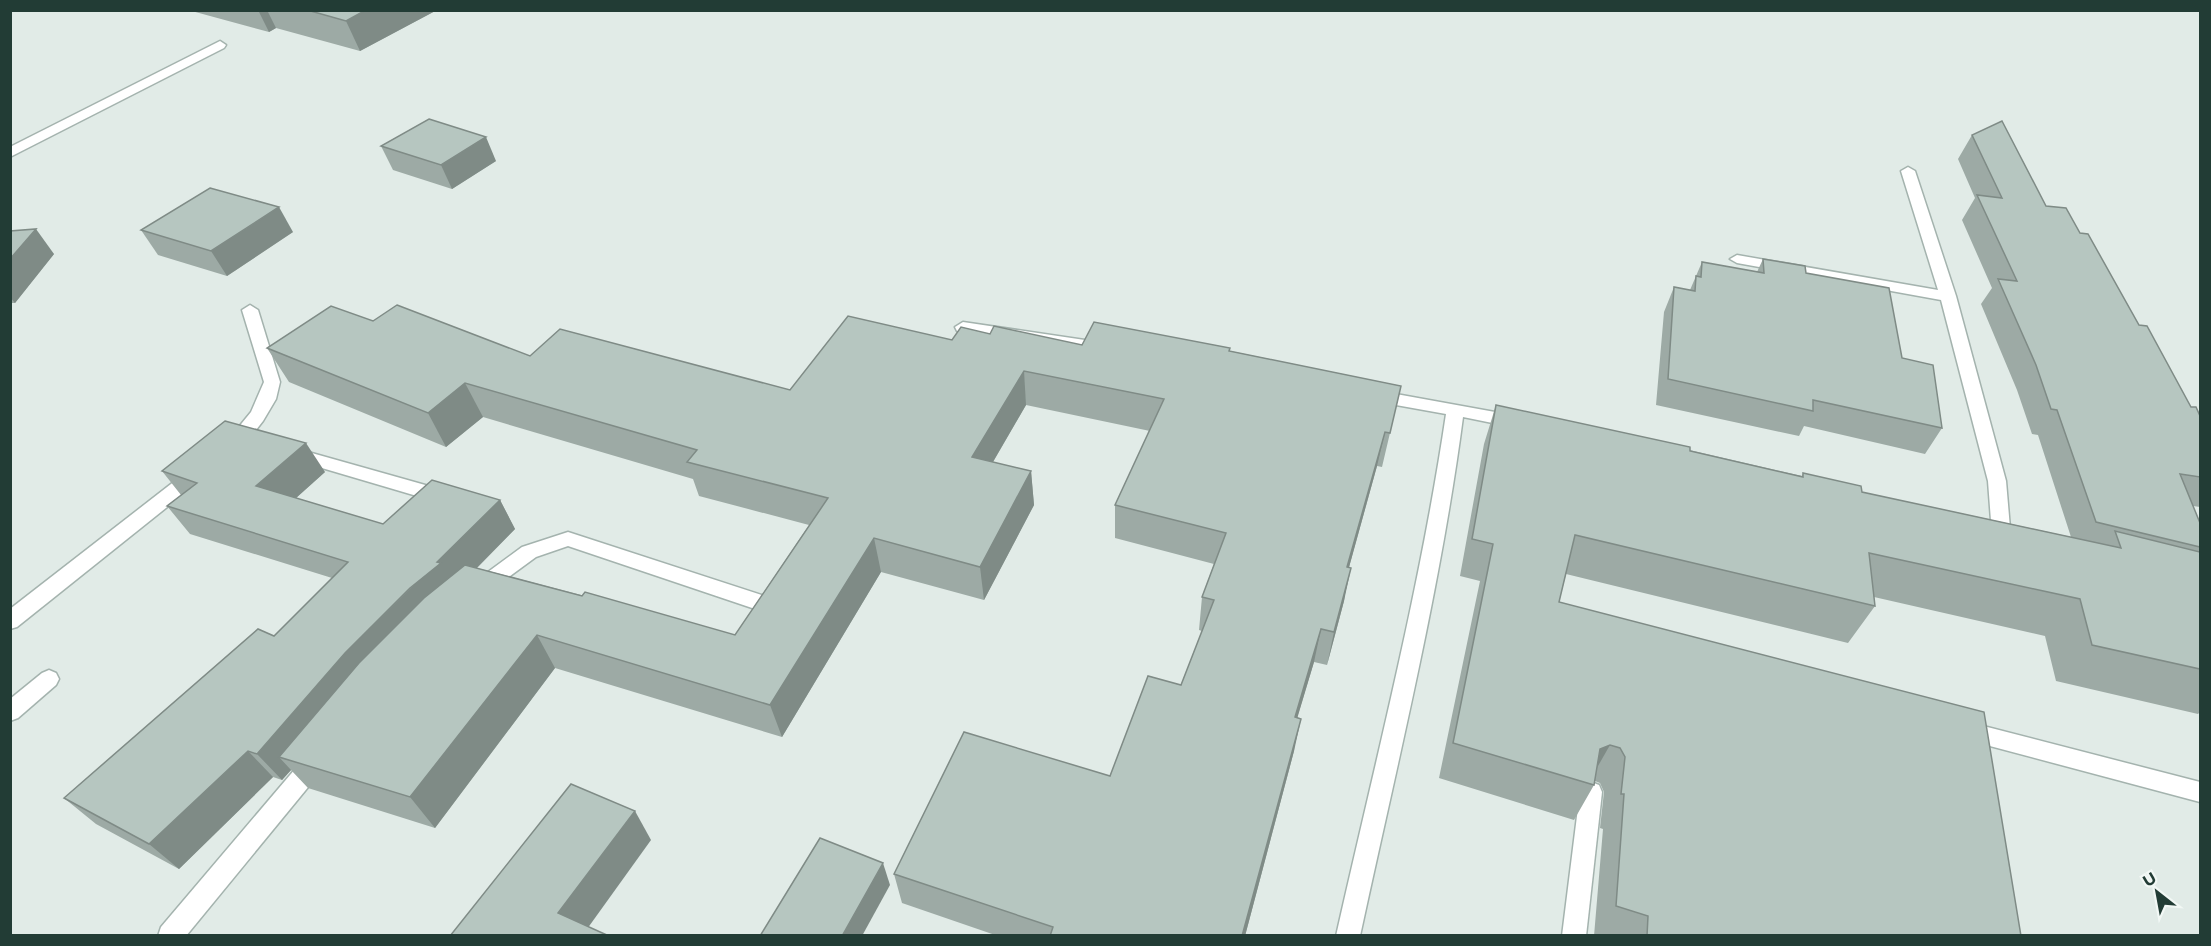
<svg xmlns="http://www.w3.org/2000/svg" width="2211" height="946" viewBox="0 0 2211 946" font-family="Montserrat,sans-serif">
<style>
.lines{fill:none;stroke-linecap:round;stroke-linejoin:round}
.service-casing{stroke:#a4b3ae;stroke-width:3}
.minor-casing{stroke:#a4b3ae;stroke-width:3}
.service{fill:#fff;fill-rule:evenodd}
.minor{fill:#fff;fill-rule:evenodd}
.wall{fill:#9daaa5}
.shaded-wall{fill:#7f8b86}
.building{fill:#b6c6c0;stroke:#7f8b86;stroke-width:1.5}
</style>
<rect width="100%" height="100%" fill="#e1ebe7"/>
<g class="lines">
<g class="service-casing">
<g id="service">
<path d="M 220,41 L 226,45 L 224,48 L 10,157 L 10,147 Z"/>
<path d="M 568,532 L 771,598 L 774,604 L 771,610 L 764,612 L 568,546 L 536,557 L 487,593 L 480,596 L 473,593 L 470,588 L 473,583 L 522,547 Z"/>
<path d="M 49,670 L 56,673 L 59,679 L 56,685 L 18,718 L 10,721 L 10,699 L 42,673 Z"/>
<path d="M 1964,721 L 2200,782 L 2200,802 L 1956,737 L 1953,730 L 1956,723 Z"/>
<path d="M 315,752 L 323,755 L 326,762 L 323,769 L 186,936 L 158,936 L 161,927 L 307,755 Z"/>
<path d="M 1591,782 L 1599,785 L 1602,792 L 1586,936 L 1562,936 L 1580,792 L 1583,785 Z"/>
</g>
</g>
<g class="minor-casing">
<g id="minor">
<path d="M 1908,167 L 1915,171 L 1956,296 L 2006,481 L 2011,540 L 2009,545 L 2002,547 L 1991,544 L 1989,539 L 1992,534 L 1988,481 L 1941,300 L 1737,263 L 1730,259 L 1737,255 L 1938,290 L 1901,171 Z"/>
<path d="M 250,305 L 258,310 L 280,382 L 276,399 L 263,421 L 245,444 L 233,451 L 227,449 L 224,445 L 251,412 L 264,382 L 242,310 Z"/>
<path d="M 963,322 L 1105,343 L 1111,344 L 1113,348 L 1111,352 L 1105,353 L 957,331 L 955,327 Z"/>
<path d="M 1374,390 L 1517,416 L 1523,418 L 1526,422 L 1523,426 L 1517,428 L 1463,417 C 1440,592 1397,764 1360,936 L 1336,936 C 1375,763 1420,590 1446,414 L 1368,400 L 1366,396 L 1368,392 Z"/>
<path d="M 294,448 L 450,492 L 453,497 L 450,502 L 444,504 L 288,458 L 285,454 L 288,450 Z"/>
<path d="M 195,469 L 201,470 L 204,475 L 201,480 L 17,627 L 10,629 L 10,609 L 189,470 Z"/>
</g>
</g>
<use href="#service" class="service"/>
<use href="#minor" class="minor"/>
</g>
<g class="wall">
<path d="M 188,10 L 437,10 L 360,51 L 276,28 L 269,32 Z"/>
<path d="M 1972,135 L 2046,206 L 2080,233 L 2191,407 L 2200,416 L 2200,507 L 2193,506 L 2200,523 L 2200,712 L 2198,714 L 2056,681 L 2045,636 L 1874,597 L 1875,606 L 1848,643 L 1566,574 L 1559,602 L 2021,936 L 1594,936 L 1603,829 L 1600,828 L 1604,792 L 1600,783 L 1595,781 L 1594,785 L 1574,820 L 1439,778 L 1480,581 L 1460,576 L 1484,444 L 1496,405 L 1802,476 L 1803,473 L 1862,492 L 2071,537 L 2038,435 L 2032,434 L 2017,390 L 1981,304 L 1992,288 L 1962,220 L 1975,198 L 1958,159 Z"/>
<path d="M 381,146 L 496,161 L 452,189 L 393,170 Z"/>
<path d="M 141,230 L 293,232 L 227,276 L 158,255 Z"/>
<path d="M 10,231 L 54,254 L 15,303 L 10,303 Z"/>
<path d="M 1763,259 L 1806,273 L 1902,358 L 1942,428 L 1925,454 L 1804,426 L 1799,436 L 1656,405 L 1664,312 L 1674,287 L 1690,290 L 1702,262 L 1757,272 Z"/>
<path d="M 373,321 L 530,356 L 790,390 L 952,340 L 990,334 L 1082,345 L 1230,351 L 1401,386 L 1382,467 L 1377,466 L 1349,567 L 1344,601 L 1327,665 L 1314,662 L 1297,718 L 1294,751 L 1245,936 L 998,936 L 902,903 L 894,874 L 1110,776 L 1181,685 L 1202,631 L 1199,630 L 1202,597 L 1214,564 L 1115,538 L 1115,505 L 1150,431 L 1026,405 L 993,462 L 1031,471 L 1034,505 L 984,600 L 881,572 L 782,737 L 555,668 L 435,828 L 308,788 L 291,770 L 282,780 L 273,777 L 179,869 L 96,824 L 64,798 L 274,636 L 332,578 L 190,534 L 167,506 L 181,495 L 162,471 L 325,472 L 296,498 L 383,524 L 500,500 L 515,529 L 477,568 L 735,635 L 809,525 L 699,496 L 693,479 L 483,417 L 446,447 L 289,382 L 267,348 Z"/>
</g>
<g class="shaded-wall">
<path d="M 258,10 L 267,10 L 276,28 L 269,32 Z"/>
<path d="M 366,10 L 437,10 L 360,51 L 346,21 Z"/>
<path d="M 486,137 L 496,161 L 452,189 L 441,165 Z"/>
<path d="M 279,207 L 293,232 L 227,276 L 211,251 Z"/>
<path d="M 36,229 L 54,254 L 15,303 L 10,297 L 10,259 Z"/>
<path d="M 1024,371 L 1026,405 L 976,491 L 972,457 Z"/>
<path d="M 465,383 L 483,417 L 446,447 L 428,413 Z"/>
<path d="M 1385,432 L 1377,466 L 1340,600 L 1347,567 Z"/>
<path d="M 306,443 L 325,472 L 277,515 L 256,486 Z"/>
<path d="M 1031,471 L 1034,505 L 984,600 L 980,567 Z"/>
<path d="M 500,500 L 515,529 L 457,588 L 279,757 L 291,770 L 282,780 L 257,754 L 345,653 Z"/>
<path d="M 874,538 L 881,572 L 782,737 L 770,705 Z"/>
<path d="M 1351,568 L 1344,601 L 1327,665 L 1334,632 Z"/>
<path d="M 1321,629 L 1314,662 L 1288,749 L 1295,717 Z"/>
<path d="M 537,635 L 555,668 L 435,828 L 410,797 Z"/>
<path d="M 1301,719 L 1294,751 L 1245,936 L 1242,936 Z"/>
<path d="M 1610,745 L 1590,780 L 1600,749 Z"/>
<path d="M 248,751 L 273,777 L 179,869 L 149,844 Z"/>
<path d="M 635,811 L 651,840 L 582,936 L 558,913 Z"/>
<path d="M 883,863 L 890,885 L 862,936 L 842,936 Z"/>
</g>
<g class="building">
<path d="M 307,10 L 366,10 L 346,21 Z"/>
<path d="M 429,119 L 486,137 L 441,165 L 381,146 Z"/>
<path d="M 2002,121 L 2046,206 L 2066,208 L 2080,233 L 2088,234 L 2139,325 L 2147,326 L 2191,407 L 2196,407 L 2200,416 L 2200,477 L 2180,474 L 2200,523 L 2200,547 L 2096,522 L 2057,410 L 2051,409 L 2036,365 L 1998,279 L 2017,281 L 1977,195 L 2002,198 L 1972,135 Z"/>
<path d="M 210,188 L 279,207 L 211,251 L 141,230 Z"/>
<path d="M 36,229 L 10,259 L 10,231 Z"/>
<path d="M 1763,259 L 1805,266 L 1806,273 L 1889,288 L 1902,358 L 1933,365 L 1942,428 L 1813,400 L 1813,411 L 1668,379 L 1674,287 L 1695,291 L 1696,276 L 1701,277 L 1702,262 L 1764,273 Z"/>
<path d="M 397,305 L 530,356 L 560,329 L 790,390 L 848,316 L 952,340 L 961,327 L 990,334 L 994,326 L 1082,345 L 1094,322 L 1230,348 L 1229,351 L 1401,386 L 1390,433 L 1385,432 L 1347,567 L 1351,568 L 1334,632 L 1321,629 L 1295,717 L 1301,719 L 1242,936 L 1050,936 L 1053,927 L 894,874 L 964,732 L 1110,776 L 1148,676 L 1181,685 L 1214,600 L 1202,597 L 1226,533 L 1115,505 L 1164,399 L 1024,371 L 972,457 L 1031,471 L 980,567 L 874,538 L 770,705 L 537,635 L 410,797 L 279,757 L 359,663 L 424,598 L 465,565 L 582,596 L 585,592 L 735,635 L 828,498 L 687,462 L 697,450 L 465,383 L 428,413 L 267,348 L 331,306 L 373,321 Z"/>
<path d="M 1496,405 L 1690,447 L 1690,451 L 1803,477 L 1803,473 L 1861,486 L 1862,492 L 2121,548 L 2115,531 L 2200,552 L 2200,669 L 2092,645 L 2080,599 L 1869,553 L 1875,606 L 1575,535 L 1559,602 L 1984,712 L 2021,936 L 1647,936 L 1648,916 L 1616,906 L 1624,794 L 1621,794 L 1625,757 L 1620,748 L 1610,745 L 1600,749 L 1594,785 L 1453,743 L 1493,544 L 1472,539 Z"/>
<path d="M 225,421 L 306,443 L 256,486 L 383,524 L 432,480 L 500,500 L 437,562 L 441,563 L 410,588 L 345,653 L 257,754 L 248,751 L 149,844 L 64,798 L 258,629 L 274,636 L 348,562 L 167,506 L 197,483 L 162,471 Z"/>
<path d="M 571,784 L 635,811 L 558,913 L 609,936 L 450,936 Z"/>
<path d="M 820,838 L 883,863 L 842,936 L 760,936 Z"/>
</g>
<rect width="2211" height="946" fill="none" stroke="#223c35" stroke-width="24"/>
<g transform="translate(2157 892) rotate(329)" stroke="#f2f8f5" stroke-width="4.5" paint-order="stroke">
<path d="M0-4.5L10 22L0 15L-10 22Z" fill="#223c35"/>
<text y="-9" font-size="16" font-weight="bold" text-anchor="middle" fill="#223c35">U</text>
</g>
</svg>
